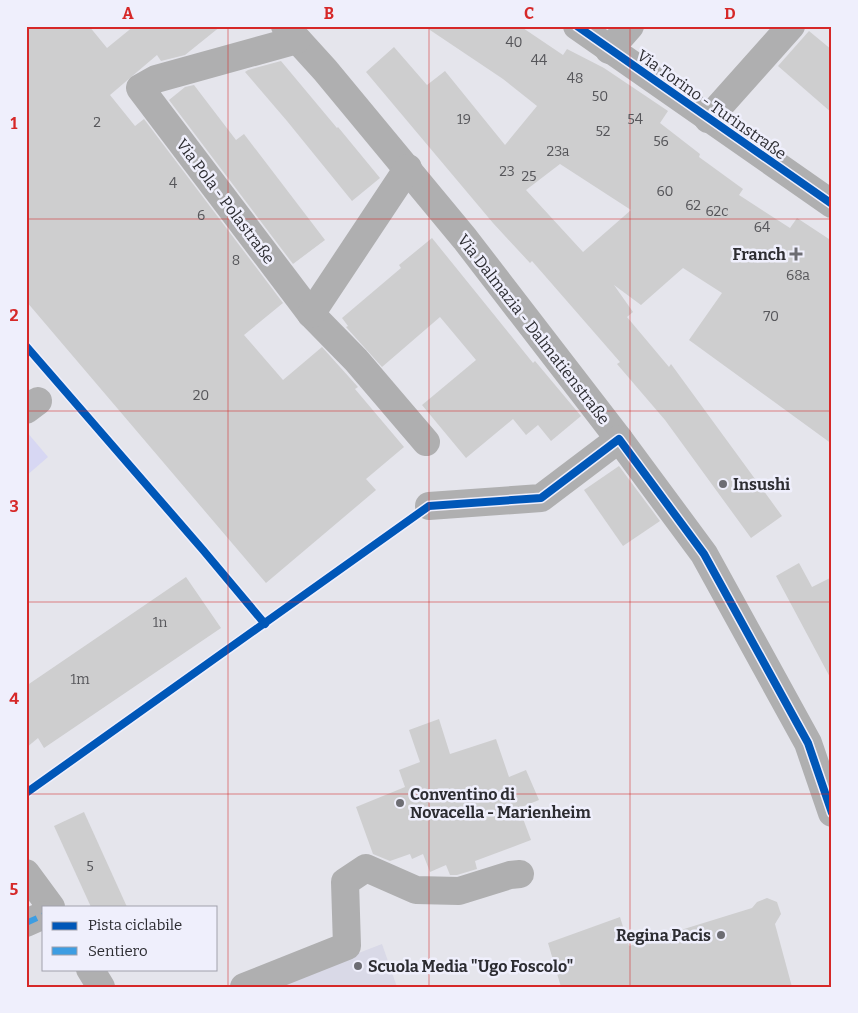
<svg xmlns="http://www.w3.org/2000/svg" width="858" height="1013" viewBox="0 0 858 1013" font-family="Bitter,serif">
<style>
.built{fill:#d9d9e7}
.green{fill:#d7d7f3}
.building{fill:#cececf;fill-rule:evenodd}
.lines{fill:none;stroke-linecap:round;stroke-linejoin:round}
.minor{stroke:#afafb0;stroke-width:28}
.quiet{stroke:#3d9de2;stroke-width:6;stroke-dasharray:12 6;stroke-linecap:butt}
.cycleway-casing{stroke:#efeffc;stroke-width:11}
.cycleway{stroke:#0057b8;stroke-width:8}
.grid{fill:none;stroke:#d62828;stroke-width:1;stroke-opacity:0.55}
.poi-dot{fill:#6d6d73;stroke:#efeffc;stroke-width:2}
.labels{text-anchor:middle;stroke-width:5;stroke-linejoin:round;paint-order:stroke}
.number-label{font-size:14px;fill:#56565a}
.street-label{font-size:16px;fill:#2d2d32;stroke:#efeffc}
.poi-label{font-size:16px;font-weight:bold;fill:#2d2d32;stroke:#efeffc;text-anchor:start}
.neatline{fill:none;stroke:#d62828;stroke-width:2}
.grid-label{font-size:16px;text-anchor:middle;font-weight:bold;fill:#d62828}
</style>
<rect width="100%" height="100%" fill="#e5e5ec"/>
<path class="built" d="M 382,944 L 397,987 L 270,987 Z"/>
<path class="green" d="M 26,431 L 48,457 L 26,476 Z"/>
<g class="building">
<path d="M 26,26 L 89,26 L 107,48 L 134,26 L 221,26 L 185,55 L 161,61 L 157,55 L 110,95 L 135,126 L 144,119 L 283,303 L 244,335 L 283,380 L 322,347 L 358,387 L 355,389 L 404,447 L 366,479 L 376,490 L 266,583 L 26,301 Z"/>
<path d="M 424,26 L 520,26 L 563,55 L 567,49 L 604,68 L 668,111 L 660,123 L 700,154 L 699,157 L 743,189 L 739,195 L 790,228 L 797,218 L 832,241 L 832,444 L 689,340 L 722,293 L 683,268 L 641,305 L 614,285 L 633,312 L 627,317 L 669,367 L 671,364 L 782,516 L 751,538 L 665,420 L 617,364 L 620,362 L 532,261 L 530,263 L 493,223 L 366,72 L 394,47 L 427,85 L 445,71 L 505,145 L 537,106 L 503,79 ZM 560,164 L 631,210 L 583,252 L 526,190 Z"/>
<path d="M 809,31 L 832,50 L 832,113 L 778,66 Z"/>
<path d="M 281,61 L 337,128 L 338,127 L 380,178 L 352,201 L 287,121 L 245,72 L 248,70 Z"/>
<path d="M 194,85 L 236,140 L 244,134 L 325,240 L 293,264 L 169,100 L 185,87 Z"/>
<path d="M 432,238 L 533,363 L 535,361 L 581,416 L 551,441 L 538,425 L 526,435 L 513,419 L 466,458 L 422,405 L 476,360 L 440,317 L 382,367 L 346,327 L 348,326 L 342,318 L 401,268 L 399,265 Z"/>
<path d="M 619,466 L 660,521 L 623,546 L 584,490 Z"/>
<path d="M 799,563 L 812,587 L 832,577 L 832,681 L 776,576 Z"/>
<path d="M 186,577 L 221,628 L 44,748 L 38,738 L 26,748 L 26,686 Z"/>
<path d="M 439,719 L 450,754 L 496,739 L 509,777 L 526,770 L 539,800 L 519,808 L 531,840 L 475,861 L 477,869 L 457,875 L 450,875 L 446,865 L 430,872 L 423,854 L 412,859 L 410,854 L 390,861 L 373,854 L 356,807 L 405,787 L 399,770 L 420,762 L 409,730 Z"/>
<path d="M 84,812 L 127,907 L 91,907 L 54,826 Z"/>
<path d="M 767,898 L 777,902 L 781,914 L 775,924 L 792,987 L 561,987 L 548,943 L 620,917 L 629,946 L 752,908 L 757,902 Z"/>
</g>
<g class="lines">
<g class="minor">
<path d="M 285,26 L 325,70 L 465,239 L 619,439 L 704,554 L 808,743 L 832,813"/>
<path d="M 577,26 L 832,204"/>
<path d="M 297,40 L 156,79 L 140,88 L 311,314 L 356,360 L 426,442"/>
<path d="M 609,50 L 630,26"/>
<path d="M 708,119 L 791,26"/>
<path d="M 311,314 L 408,168"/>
<path d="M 26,410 L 38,401"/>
<path d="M 429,506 L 541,498 L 619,439"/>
<path d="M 26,873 L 51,907"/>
<path d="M 26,923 L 44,915"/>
<path d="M 90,969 L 101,987"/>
<path d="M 244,987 L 347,946 L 345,882 L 366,868 L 416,890 L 459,891 L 510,875 L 520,874"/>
</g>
<path class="quiet" d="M 26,923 L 44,915"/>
<g class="cycleway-casing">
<g id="cycleway">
<path d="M 577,26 L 832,204"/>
<path d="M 26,346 L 203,550 L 265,624"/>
<path d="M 26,793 L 429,506 L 541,498 L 619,439 L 704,554 L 808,743 L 832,813"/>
</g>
</g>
<use href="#cycleway" class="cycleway"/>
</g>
<path class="grid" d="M 228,26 L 228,987M 429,26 L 429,987M 630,26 L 630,987M 26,219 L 832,219M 26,411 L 832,411M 26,602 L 832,602M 26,794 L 832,794"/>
<g class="poi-dot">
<path d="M793.5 246.5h5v5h5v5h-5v5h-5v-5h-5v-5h5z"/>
<circle cx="723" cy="484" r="5"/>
<circle cx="400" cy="803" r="5"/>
<circle cx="721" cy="935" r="5"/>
<circle cx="358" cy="966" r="5"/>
</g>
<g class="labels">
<g class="number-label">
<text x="514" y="47">40</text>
<text x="539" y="65">44</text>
<text x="575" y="83">48</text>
<text x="600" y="101">50</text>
<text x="464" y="124">19</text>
<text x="635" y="124">54</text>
<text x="97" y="127">2</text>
<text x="603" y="136">52</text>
<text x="661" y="146">56</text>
<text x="558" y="156">23a</text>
<text x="507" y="176">23</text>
<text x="529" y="181">25</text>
<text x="173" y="188">4</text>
<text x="665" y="196">60</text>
<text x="693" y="210">62</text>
<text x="717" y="216">62c</text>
<text x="201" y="220">6</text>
<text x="762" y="232">64</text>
<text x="236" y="265">8</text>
<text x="798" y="280">68a</text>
<text x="771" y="321">70</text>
<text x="201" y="400">20</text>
<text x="160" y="627">1n</text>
<text x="80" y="684">1m</text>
<text x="90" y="871">5</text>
</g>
<g class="street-label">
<text transform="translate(712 104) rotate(35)" y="6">Via Torino - Turinstraße</text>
<text transform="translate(226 201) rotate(53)" y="6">Via Pola - Polastraße</text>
<text transform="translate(534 329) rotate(52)" y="6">Via Dalmazia - Dalmatienstraße</text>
</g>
<g class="poi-label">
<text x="786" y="260" text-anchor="end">Franch</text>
<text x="733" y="490">Insushi</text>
<text x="410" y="800">Conventino di<tspan x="410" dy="18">Novacella - Marienheim</tspan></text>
<text x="711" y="941" text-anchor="end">Regina Pacis</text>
<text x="368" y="972">Scuola Media "Ugo Foscolo"</text>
</g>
</g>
<rect width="858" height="1013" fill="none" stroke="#efeffc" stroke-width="55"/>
<rect x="42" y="906" width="175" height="65" fill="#efeffc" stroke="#a1a1ab"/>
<rect x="52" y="922" width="25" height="8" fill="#0057b8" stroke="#a1a1ab"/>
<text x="88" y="930" font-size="15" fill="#2d2d32">Pista ciclabile</text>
<rect x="52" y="947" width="25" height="8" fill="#3d9de2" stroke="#a1a1ab"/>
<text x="88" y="956" font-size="15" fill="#2d2d32">Sentiero</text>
<rect x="28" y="28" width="802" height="958" class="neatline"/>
<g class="grid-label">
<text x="128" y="19">A</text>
<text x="329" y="19">B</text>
<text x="529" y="19">C</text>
<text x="730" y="19">D</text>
<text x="14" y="129">1</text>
<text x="14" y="321">2</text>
<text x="14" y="512">3</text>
<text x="14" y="704">4</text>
<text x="14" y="895">5</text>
</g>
</svg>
